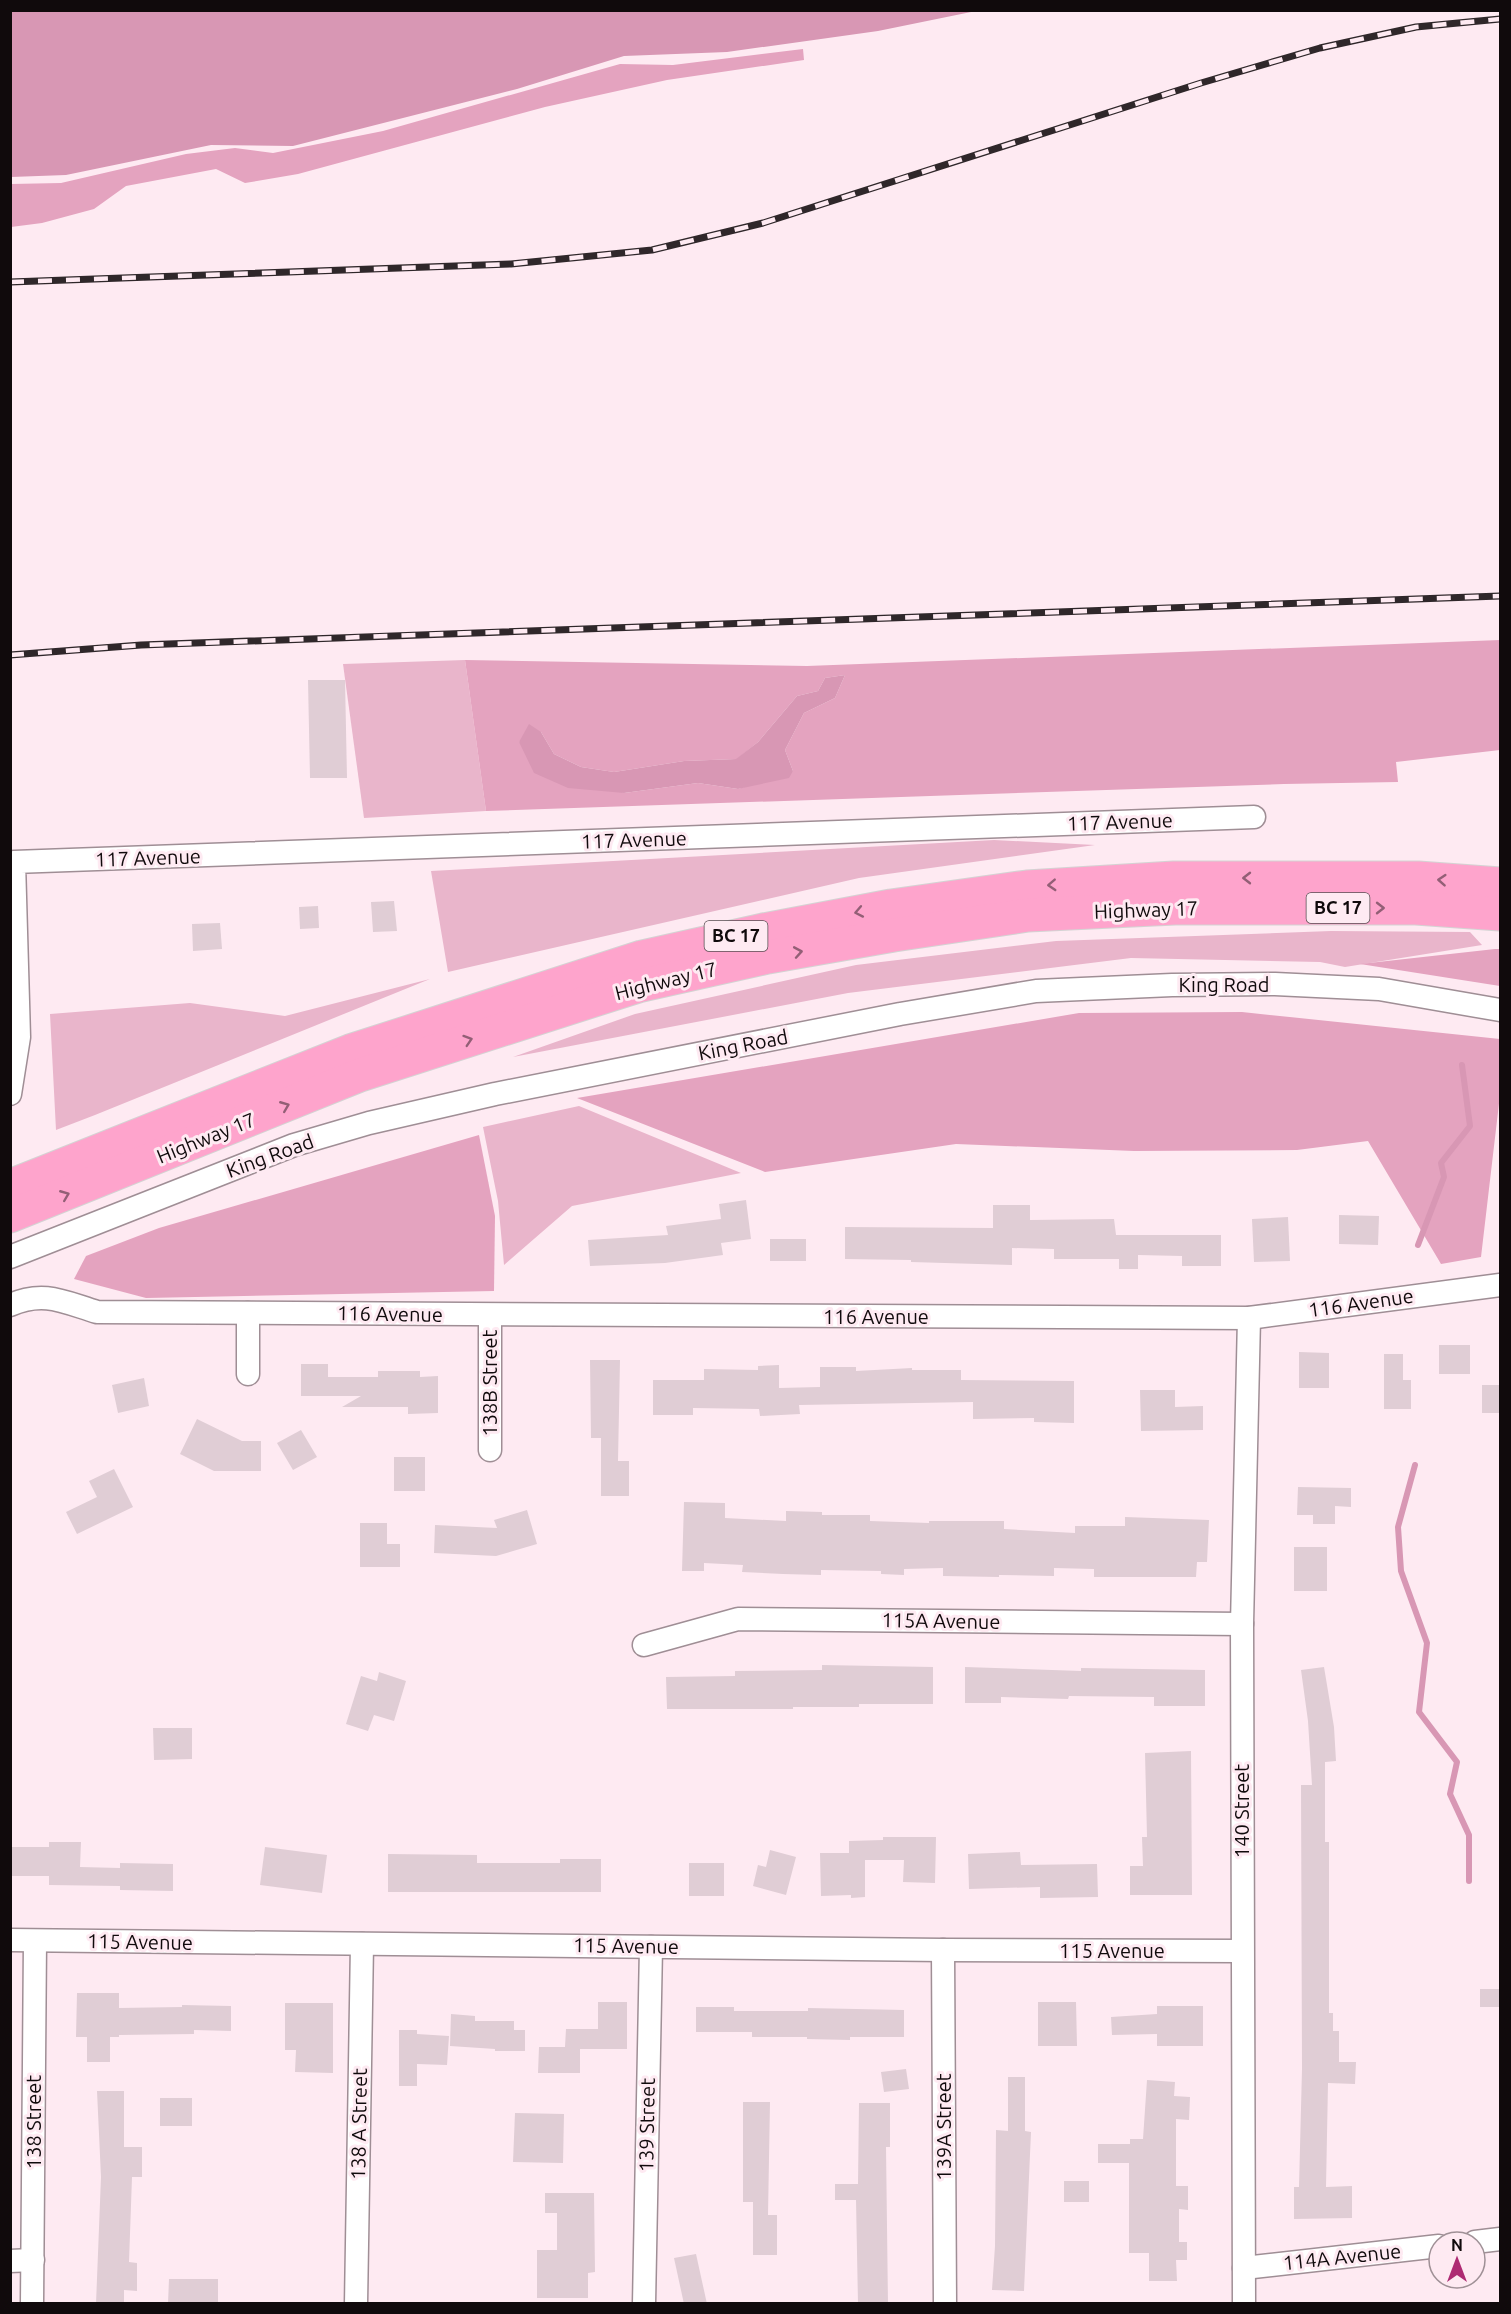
<svg xmlns="http://www.w3.org/2000/svg" width="1511" height="2314" viewBox="0 0 1511 2314" font-family="Ubuntu,sans-serif">
<style>
.green{fill:#e9b5cb}
.forest{fill:#e4a3bf;fill-rule:evenodd}
.water{fill:#d897b4}
.lines{fill:none;stroke-linecap:round;stroke-linejoin:round}
.stream{stroke:#d897b4;stroke-width:6}
.building{fill:#e0cdd5}
.minor-casing{stroke:#9f8e95;stroke-width:25}
.highway-casing{stroke:#d4d3d3;stroke-width:35}
.minor{stroke:#fff;stroke-width:22}
.highway{stroke:#fea4cc;stroke-width:33}
.rail-casing{stroke:#2f272a;stroke-width:7}
.rail{stroke:#feeaf2;stroke-width:4.5;stroke-dasharray:14;stroke-linecap:butt}
.oneway{stroke:#935f76}
.labels{text-anchor:middle;stroke-width:6;stroke-linejoin:round;paint-order:stroke}
.shield{fill:#feeaf2;stroke:#574d51;stroke-width:1.5}
.shield-label{font-size:18px;font-weight:bold;fill:#100a0c}
.street-label{font-size:20px;fill:#100a0c;stroke:#feeaf2}
</style>
<rect width="100%" height="100%" fill="#feeaf2"/>
<g class="green">
<path d="M 465,660 L 486,811 L 364,818 L 343,664 Z"/>
<path d="M 994,840 L 1095,845 L 859,878 L 448,972 L 431,871 Z"/>
<path d="M 1331,931 L 1470,932 L 1482,945 L 1345,967 L 1320,962 L 1131,958 L 848,993 L 513,1057 L 635,1014 L 856,965 L 1056,941 Z"/>
<path d="M 430,979 L 95,1115 L 56,1130 L 50,1014 L 190,1003 L 285,1016 Z"/>
<path d="M 579,1106 L 741,1173 L 572,1206 L 504,1265 L 498,1201 L 483,1127 Z"/>
</g>
<g class="forest">
<path d="M 803,49 L 804,60 L 667,80 L 545,107 L 298,174 L 245,183 L 216,169 L 126,186 L 94,209 L 42,223 L 11,227 L 11,184 L 61,183 L 186,154 L 235,148 L 273,153 L 383,131 L 620,64 L 673,65 Z"/>
<path d="M 1500,640 L 1500,750 L 1396,762 L 1398,782 L 1284,784 L 486,811 L 465,660 L 807,666 ZM 845,675 L 835,698 L 804,713 L 785,750 L 793,771 L 738,789 L 698,783 L 624,793 L 519,742 L 541,732 L 554,754 L 581,767 L 614,772 L 684,761 L 737,759 L 758,742 L 797,696 L 818,691 L 825,678 Z"/>
<path d="M 1495,949 L 1500,949 L 1500,986 L 1360,964 Z"/>
<path d="M 1242,1012 L 1500,1039 L 1500,1095 L 1481,1257 L 1441,1264 L 1368,1141 L 1297,1150 L 1134,1151 L 956,1144 L 765,1172 L 577,1098 L 1079,1013 Z"/>
<path d="M 479,1135 L 495,1216 L 494,1291 L 146,1298 L 74,1279 L 86,1256 L 159,1228 Z"/>
</g>
<g class="water">
<path d="M 10,11 L 11,10 L 976,11 L 878,31 L 727,52 L 624,56 L 517,89 L 293,146 L 211,145 L 66,175 L 11,177 Z"/>
<path d="M 845,675 L 835,698 L 804,713 L 785,750 L 793,771 L 789,778 L 738,789 L 698,783 L 624,793 L 568,788 L 534,773 L 519,742 L 529,724 L 541,732 L 554,754 L 581,767 L 614,772 L 684,761 L 736,759 L 758,742 L 797,696 L 818,691 L 825,678 Z"/>
</g>
<g class="lines">
<g class="stream">
<path d="M 1418,1245 L 1444,1177 L 1441,1163 L 1470,1126 L 1462,1065"/>
<path d="M 1415,1465 L 1398,1527 L 1401,1571 L 1427,1643 L 1419,1712 L 1457,1762 L 1450,1794 L 1469,1835 L 1469,1881"/>
</g>
</g>
<g class="building">
<path d="M 308,680 L 345,680 L 347,778 L 310,778 Z"/>
<path d="M 394,901 L 397,931 L 373,932 L 371,902 Z"/>
<path d="M 318,906 L 319,928 L 300,929 L 299,907 Z"/>
<path d="M 220,923 L 222,949 L 193,951 L 192,924 Z"/>
<path d="M 746,1200 L 751,1239 L 721,1243 L 723,1255 L 665,1263 L 590,1266 L 588,1240 L 668,1235 L 666,1226 L 721,1219 L 719,1204 Z"/>
<path d="M 993,1205 L 1030,1205 L 1030,1220 L 1114,1219 L 1116,1235 L 1221,1235 L 1221,1266 L 1182,1266 L 1182,1256 L 1138,1255 L 1138,1269 L 1119,1269 L 1119,1259 L 1054,1259 L 1054,1249 L 1012,1248 L 1012,1265 L 911,1262 L 911,1260 L 845,1259 L 845,1227 L 993,1228 Z"/>
<path d="M 1339,1215 L 1379,1216 L 1378,1245 L 1339,1244 Z"/>
<path d="M 1288,1217 L 1290,1261 L 1254,1262 L 1252,1219 Z"/>
<rect x="770" y="1239" width="36" height="22"/>
<rect x="1439" y="1345" width="31" height="29"/>
<path d="M 1299,1352 L 1329,1353 L 1329,1388 L 1299,1388 Z"/>
<path d="M 1384,1354 L 1403,1354 L 1403,1380 L 1411,1380 L 1411,1409 L 1384,1409 Z"/>
<path d="M 590,1360 L 620,1360 L 618,1461 L 629,1461 L 629,1496 L 601,1496 L 601,1438 L 591,1438 Z"/>
<path d="M 301,1364 L 328,1364 L 328,1377 L 378,1377 L 378,1371 L 420,1371 L 420,1377 L 438,1376 L 438,1413 L 408,1414 L 408,1407 L 342,1407 L 361,1396 L 301,1396 Z"/>
<path d="M 779,1365 L 779,1388 L 820,1387 L 820,1367 L 856,1367 L 856,1371 L 912,1368 L 912,1370 L 961,1370 L 961,1380 L 1074,1381 L 1074,1423 L 1034,1422 L 1034,1418 L 973,1419 L 973,1402 L 799,1405 L 800,1414 L 760,1416 L 759,1409 L 693,1408 L 693,1415 L 653,1415 L 653,1380 L 704,1380 L 704,1369 L 758,1370 L 758,1366 Z"/>
<path d="M 144,1378 L 149,1406 L 118,1413 L 112,1385 Z"/>
<rect x="1482" y="1385" width="18" height="28"/>
<path d="M 1140,1390 L 1175,1390 L 1175,1407 L 1203,1406 L 1203,1430 L 1141,1431 Z"/>
<path d="M 197,1419 L 242,1441 L 261,1441 L 261,1471 L 214,1471 L 180,1454 Z"/>
<path d="M 301,1430 L 317,1457 L 293,1470 L 277,1443 Z"/>
<rect x="394" y="1457" width="31" height="34"/>
<path d="M 114,1469 L 133,1507 L 77,1534 L 66,1512 L 97,1497 L 89,1481 Z"/>
<path d="M 1298,1487 L 1351,1488 L 1351,1507 L 1335,1506 L 1335,1524 L 1313,1524 L 1313,1515 L 1297,1515 Z"/>
<path d="M 684,1502 L 725,1503 L 725,1518 L 786,1521 L 786,1511 L 822,1512 L 822,1515 L 870,1515 L 870,1521 L 929,1523 L 929,1521 L 1004,1521 L 1004,1529 L 1075,1533 L 1075,1526 L 1125,1526 L 1125,1517 L 1209,1520 L 1207,1562 L 1197,1562 L 1196,1577 L 1094,1577 L 1094,1569 L 1054,1568 L 1054,1576 L 999,1575 L 999,1577 L 943,1576 L 943,1568 L 904,1569 L 904,1575 L 881,1574 L 881,1571 L 821,1570 L 821,1575 L 783,1574 L 742,1572 L 743,1565 L 704,1563 L 704,1571 L 682,1571 Z"/>
<path d="M 527,1510 L 537,1544 L 496,1556 L 434,1553 L 435,1525 L 497,1528 L 494,1520 Z"/>
<path d="M 360,1523 L 387,1523 L 387,1544 L 400,1544 L 400,1567 L 360,1567 Z"/>
<rect x="1294" y="1547" width="33" height="44"/>
<path d="M 822,1665 L 933,1667 L 933,1704 L 859,1704 L 859,1707 L 793,1707 L 793,1709 L 667,1709 L 666,1677 L 735,1676 L 735,1671 L 822,1670 Z"/>
<path d="M 965,1667 L 1081,1671 L 1081,1668 L 1205,1670 L 1205,1706 L 1154,1706 L 1154,1697 L 1069,1696 L 1068,1699 L 1001,1697 L 1001,1703 L 965,1703 Z"/>
<path d="M 1324,1667 L 1334,1727 L 1336,1761 L 1325,1762 L 1325,1842 L 1329,1842 L 1329,2013 L 1333,2013 L 1333,2031 L 1339,2031 L 1339,2062 L 1356,2062 L 1355,2084 L 1328,2083 L 1326,2187 L 1352,2186 L 1352,2218 L 1294,2219 L 1294,2187 L 1299,2187 L 1302,2069 L 1301,1785 L 1312,1785 L 1308,1721 L 1301,1670 Z"/>
<path d="M 379,1672 L 406,1681 L 394,1721 L 374,1715 L 368,1731 L 346,1724 L 361,1676 L 377,1681 Z"/>
<path d="M 153,1728 L 192,1728 L 192,1759 L 154,1760 Z"/>
<path d="M 1191,1751 L 1192,1895 L 1130,1895 L 1130,1866 L 1143,1866 L 1142,1837 L 1147,1837 L 1145,1753 Z"/>
<path d="M 883,1837 L 936,1837 L 935,1883 L 903,1882 L 904,1860 L 865,1860 L 865,1897 L 851,1898 L 851,1895 L 821,1896 L 820,1853 L 849,1853 L 849,1841 L 883,1840 Z"/>
<path d="M 49,1842 L 81,1842 L 80,1867 L 120,1868 L 120,1863 L 173,1864 L 173,1891 L 120,1890 L 120,1886 L 49,1885 L 49,1876 L 10,1876 L 10,1847 L 49,1847 Z"/>
<path d="M 265,1847 L 327,1855 L 322,1893 L 260,1885 Z"/>
<path d="M 770,1850 L 796,1857 L 786,1895 L 753,1886 L 758,1865 L 766,1867 Z"/>
<path d="M 1020,1852 L 1021,1865 L 1097,1864 L 1098,1897 L 1040,1898 L 1040,1887 L 969,1889 L 968,1854 Z"/>
<path d="M 388,1854 L 477,1855 L 477,1863 L 560,1863 L 560,1859 L 601,1859 L 601,1892 L 388,1892 Z"/>
<rect x="689" y="1863" width="35" height="33"/>
<rect x="1480" y="1989" width="20" height="18"/>
<path d="M 77,1993 L 119,1993 L 119,2008 L 182,2007 L 182,2005 L 231,2006 L 231,2031 L 194,2030 L 194,2034 L 119,2035 L 119,2037 L 110,2037 L 110,2062 L 87,2062 L 87,2037 L 76,2037 Z"/>
<path d="M 598,2002 L 627,2002 L 627,2049 L 580,2049 L 580,2073 L 538,2073 L 539,2047 L 565,2047 L 566,2029 L 598,2029 Z"/>
<path d="M 1038,2002 L 1076,2002 L 1077,2046 L 1038,2046 Z"/>
<path d="M 285,2003 L 333,2003 L 333,2073 L 295,2072 L 296,2050 L 285,2050 Z"/>
<path d="M 1157,2006 L 1203,2006 L 1203,2046 L 1157,2046 L 1157,2034 L 1112,2035 L 1111,2017 L 1157,2014 Z"/>
<path d="M 696,2007 L 734,2007 L 734,2011 L 808,2011 L 808,2008 L 904,2010 L 904,2037 L 850,2037 L 850,2040 L 807,2039 L 807,2037 L 752,2037 L 752,2032 L 696,2032 Z"/>
<path d="M 451,2014 L 475,2016 L 475,2021 L 514,2021 L 514,2030 L 525,2030 L 525,2051 L 495,2051 L 495,2049 L 450,2046 Z"/>
<path d="M 399,2030 L 417,2030 L 417,2034 L 449,2036 L 447,2065 L 417,2064 L 417,2086 L 399,2086 Z"/>
<path d="M 906,2069 L 909,2089 L 884,2092 L 881,2072 Z"/>
<path d="M 1008,2077 L 1025,2077 L 1025,2131 L 1031,2132 L 1024,2291 L 992,2290 L 995,2246 L 996,2130 L 1008,2131 Z"/>
<path d="M 1147,2080 L 1175,2082 L 1174,2096 L 1190,2097 L 1189,2120 L 1176,2119 L 1176,2186 L 1188,2186 L 1188,2210 L 1179,2209 L 1179,2242 L 1187,2242 L 1187,2260 L 1176,2260 L 1177,2281 L 1149,2281 L 1149,2253 L 1129,2253 L 1129,2163 L 1098,2163 L 1098,2144 L 1130,2144 L 1130,2139 L 1143,2139 Z"/>
<path d="M 97,2091 L 124,2091 L 124,2147 L 142,2147 L 142,2177 L 132,2177 L 129,2262 L 137,2263 L 137,2291 L 124,2290 L 124,2304 L 96,2304 L 101,2177 Z"/>
<rect x="160" y="2098" width="32" height="28"/>
<path d="M 743,2102 L 770,2102 L 768,2215 L 777,2215 L 777,2255 L 753,2255 L 753,2202 L 743,2202 Z"/>
<path d="M 859,2103 L 890,2103 L 890,2147 L 886,2147 L 888,2304 L 858,2304 L 856,2200 L 835,2200 L 835,2184 L 858,2184 Z"/>
<path d="M 515,2113 L 564,2114 L 563,2163 L 513,2162 Z"/>
<rect x="1064" y="2181" width="25" height="21"/>
<path d="M 545,2193 L 594,2193 L 595,2272 L 588,2273 L 588,2298 L 537,2298 L 537,2250 L 557,2250 L 557,2213 L 545,2213 Z"/>
<path d="M 696,2254 L 707,2304 L 684,2304 L 674,2258 Z"/>
<path d="M 169,2279 L 218,2279 L 218,2304 L 168,2304 Z"/>
</g>
<g class="lines">
<g class="minor-casing">
<g id="minor">
<path d="M 10,1094 L 19,1037 L 14,862 L 1254,817"/>
<path d="M 10,1257 L 294,1145 L 369,1123 L 495,1094 L 900,1014 L 1036,991 L 1172,985 L 1275,984 L 1379,989 L 1500,1010"/>
<path d="M 10,1305 C 44,1290 64,1302 97,1312 L 1249,1318 L 1500,1285"/>
<path d="M 248,1313 L 248,1374"/>
<path d="M 490,1315 L 490,1450"/>
<path d="M 644,1645 L 738,1619 L 1242,1624"/>
<path d="M 10,1940 L 943,1950 L 1242,1951"/>
<path d="M 943,1950 L 945,2304"/>
<path d="M 1475,2242 L 1500,2239"/>
<path d="M 10,2261 L 33,2260"/>
<path d="M 1244,2268 L 1439,2246"/>
<path d="M 32,2304 L 35,1941"/>
<path d="M 356,2304 L 362,1944"/>
<path d="M 644,2304 L 651,1947"/>
<path d="M 1244,2304 L 1242,1624 L 1249,1318"/>
</g>
</g>
<g class="highway-casing">
<g id="highway">
<path d="M 10,1186 L 350,1051 L 642,957 L 763,930 L 891,906 L 1027,887 L 1174,878 L 1418,878 L 1500,884"/>
<path d="M 10,1216 L 360,1075 L 638,986 L 768,957 L 894,935 L 1028,915 L 1175,908 L 1416,908 L 1500,914"/>
</g>
</g>
<use href="#minor" class="minor"/>
<use href="#highway" class="highway"/>
<g class="rail-casing">
<g id="rail">
<path d="M 10,282 L 511,264 L 652,250 L 763,223 L 1201,83 L 1320,48 L 1416,27 L 1500,19"/>
<path d="M 10,655 L 141,645 L 1500,596"/>
</g>
</g>
<use href="#rail" class="rail"/>
</g>
<defs><path id="oneway-chevron" d="M-2-3.5L2.5 0L-2 3.5" fill="none" stroke-width="1.6" stroke-linecap="round" stroke-linejoin="round" transform="scale(1.5)"/></defs>
<g class="oneway">
<use href="#oneway-chevron" transform="translate(1247 878) rotate(180)"/>
<use href="#oneway-chevron" transform="translate(1442 880) rotate(-176)"/>
<use href="#oneway-chevron" transform="translate(1052 885) rotate(177)"/>
<use href="#oneway-chevron" transform="translate(1380 908)"/>
<use href="#oneway-chevron" transform="translate(859 912) rotate(169)"/>
<use href="#oneway-chevron" transform="translate(798 952) rotate(-10)"/>
<use href="#oneway-chevron" transform="translate(468 1040) rotate(-18)"/>
<use href="#oneway-chevron" transform="translate(285 1106) rotate(-22)"/>
<use href="#oneway-chevron" transform="translate(65 1195) rotate(-22)"/>
</g>
<g class="labels">
<g class="shield">
<rect x="1306.5" y="893" width="63" height="30" rx="4.5"/>
<rect x="704.5" y="921" width="63" height="30" rx="4.5"/>
</g>
<g class="shield-label">
<text x="1338" y="914">BC 17</text>
<text x="736" y="942">BC 17</text>
</g>
<g class="street-label">
<text transform="translate(1120 822) rotate(-2)" y="7">117 Avenue</text>
<text transform="translate(634 840) rotate(-2)" y="7">117 Avenue</text>
<text transform="translate(148 858) rotate(-2)" y="7">117 Avenue</text>
<text transform="translate(1146 910) rotate(-2)" y="7">Highway 17</text>
<text transform="translate(666 981) rotate(-14)" y="7">Highway 17</text>
<text x="1224" y="992">King Road</text>
<text transform="translate(743 1045) rotate(-11)" y="7">King Road</text>
<text transform="translate(206 1138) rotate(-22)" y="7">Highway 17</text>
<text transform="translate(270 1156) rotate(-20)" y="7">King Road</text>
<text transform="translate(1361 1303) rotate(-8)" y="7">116 Avenue</text>
<text transform="translate(390 1314) rotate(1)" y="7">116 Avenue</text>
<text x="876" y="1324">116 Avenue</text>
<text transform="translate(490 1383) rotate(-90)" y="7">138B Street</text>
<text transform="translate(941 1621) rotate(1)" y="7">115A Avenue</text>
<text transform="translate(1242 1811) rotate(-90)" y="7">140 Street</text>
<text transform="translate(140 1942) rotate(1)" y="7">115 Avenue</text>
<text transform="translate(626 1946) rotate(1)" y="7">115 Avenue</text>
<text x="1112" y="1958">115 Avenue</text>
<text transform="translate(34 2122) rotate(-90)" y="7">138 Street</text>
<text transform="translate(359 2124) rotate(-89)" y="7">138 A Street</text>
<text transform="translate(647 2125) rotate(-89)" y="7">139 Street</text>
<text transform="translate(944 2127) rotate(-90)" y="7">139A Street</text>
<text transform="translate(1342 2257) rotate(-6)" y="7">114A Avenue</text>
</g>
</g>
<rect width="1511" height="2314" fill="none" stroke="#100a0c" stroke-width="24"/>
<g transform="translate(1457 2260)"><circle r="28" fill="#feeaf2" stroke="#9f9096" stroke-width="1.5"/>
<path d="M0-4.5L10 22L0 15L-10 22Z" fill="#ae2a73"/>
<text y="-9" font-size="16" font-weight="bold" text-anchor="middle" fill="#100a0c">N</text>
</g>
</svg>
